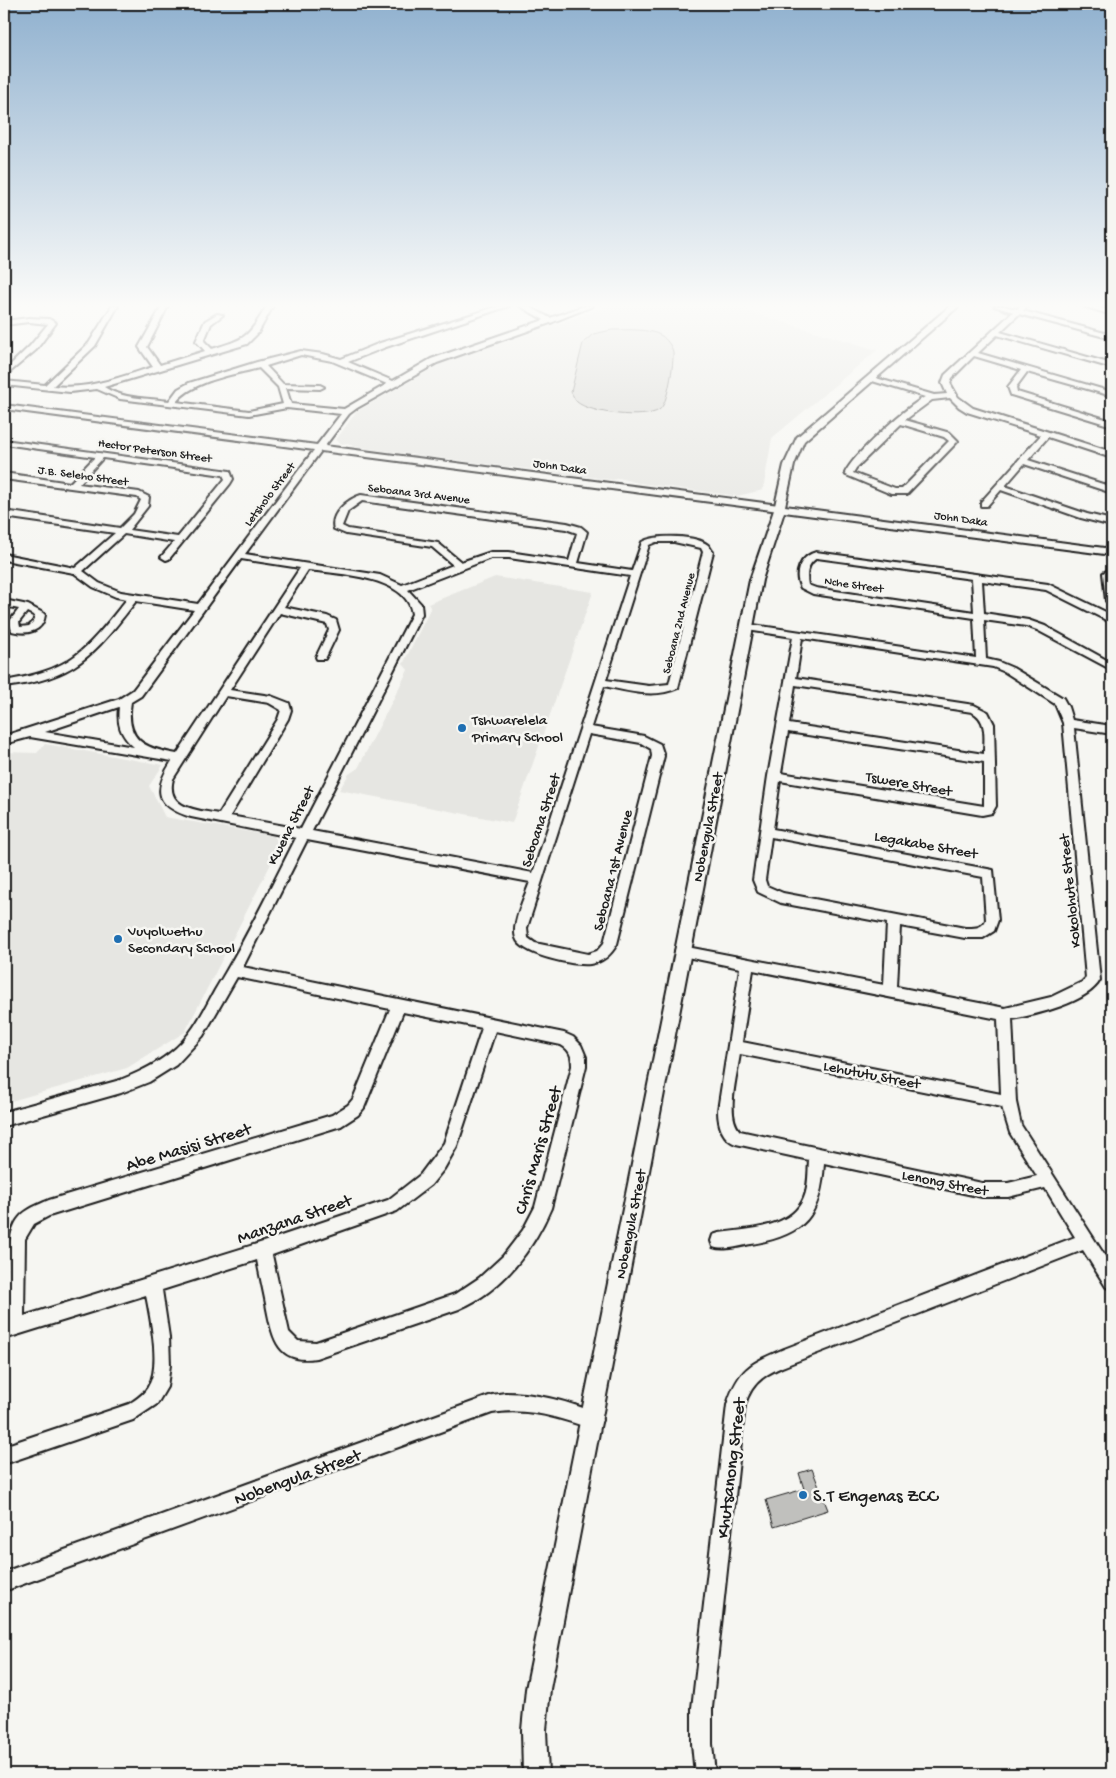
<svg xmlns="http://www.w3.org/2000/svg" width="1116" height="1778" viewBox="0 0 1116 1778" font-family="'Gochi Hand',sans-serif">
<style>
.built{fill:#e6e6e2}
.green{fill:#d6d6d2;stroke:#797977}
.building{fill:#c0c0bd;stroke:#1c1c1c}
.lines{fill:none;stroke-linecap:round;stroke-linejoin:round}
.minor-casing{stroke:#1c1c1c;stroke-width:4}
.tertiary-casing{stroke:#1c1c1c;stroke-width:4}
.minor{fill:#f6f6f2;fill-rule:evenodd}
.tertiary{fill:#f6f6f2;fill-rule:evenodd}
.poi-dot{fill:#1f6fb2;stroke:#f6f6f2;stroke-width:2}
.labels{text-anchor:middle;stroke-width:5;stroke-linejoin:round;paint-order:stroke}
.far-street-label{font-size:12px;fill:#1c1c1c;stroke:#f6f6f2}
.poi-label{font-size:15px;fill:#1c1c1c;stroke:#f6f6f2;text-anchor:start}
.street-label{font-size:15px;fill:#1c1c1c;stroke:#f6f6f2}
.near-street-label{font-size:18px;fill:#1c1c1c;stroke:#f6f6f2}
.near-poi-label{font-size:18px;fill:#1c1c1c;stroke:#f6f6f2;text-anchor:start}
</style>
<rect width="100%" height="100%" fill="#f6f6f2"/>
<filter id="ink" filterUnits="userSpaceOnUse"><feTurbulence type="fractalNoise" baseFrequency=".02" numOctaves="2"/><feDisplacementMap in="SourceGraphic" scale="10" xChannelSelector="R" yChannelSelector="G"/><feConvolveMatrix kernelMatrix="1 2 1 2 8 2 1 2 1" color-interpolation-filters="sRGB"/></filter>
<g filter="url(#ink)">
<g class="built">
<path d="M 610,306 L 730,306 L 877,350 L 772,438 L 763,490 L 737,496 L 638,483 L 619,478 L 613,480 L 354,447 L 348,443 L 342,444 L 336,440 L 356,412 L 442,363 Z"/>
<path d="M 495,577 L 593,592 L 512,823 L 339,790 L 349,774 L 358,768 L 408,670 L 403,664 L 431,608 L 428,604 Z"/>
<path d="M 45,744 L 163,765 L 149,786 L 165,817 L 274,836 L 280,846 L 185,1032 L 127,1068 L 4,1103 L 4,752 L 37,753 Z"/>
</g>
<path class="green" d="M 612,330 C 627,330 649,328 662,336 C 666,339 672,346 673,352 C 674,362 668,405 659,410 C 644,420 590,413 577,402 C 574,399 573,395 571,392 L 583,343 L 593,334 Z"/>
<path class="building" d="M 812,1469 L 828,1510 L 774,1527 L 766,1500 L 804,1489 L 799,1473 Z"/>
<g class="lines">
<g class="minor-casing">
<g id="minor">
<path d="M 112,306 L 118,306 L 95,346 L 53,386 C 88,390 120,377 153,367 L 139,347 L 162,306 L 168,306 L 147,347 L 160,365 L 205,351 L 196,341 L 205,321 L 217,314 L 223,315 L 211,324 L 204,341 L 212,349 C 248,338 247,338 267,306 L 273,306 L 258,333 L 247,344 L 104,387 C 122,399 147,398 169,401 L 178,389 L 189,383 L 257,362 L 301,351 L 323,354 L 341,359 L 380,343 L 499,306 L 509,306 L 386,347 L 348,362 L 393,381 L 431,359 L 544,320 L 520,306 L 528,306 L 550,318 L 584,306 L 593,306 L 553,322 L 437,363 L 357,408 L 349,414 L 325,446 L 779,505 L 783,508 L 779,511 L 321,451 L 245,554 L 380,575 L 402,585 L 453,565 L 432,547 L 346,534 L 334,529 C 329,514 348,499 361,495 L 567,523 L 581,527 L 587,532 L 578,563 L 632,571 L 642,542 C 654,534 697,535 708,545 C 710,547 711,550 713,552 L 678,688 C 654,699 628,691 604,686 L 591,727 L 644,736 L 660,744 L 664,756 L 617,944 C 611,955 603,962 590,964 C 574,966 521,955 516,938 C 511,925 525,896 530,882 L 307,840 L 243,967 L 564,1033 L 573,1037 L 581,1045 L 586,1057 L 586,1066 L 551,1208 C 533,1250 502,1291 459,1309 L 316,1358 C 278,1364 273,1339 267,1309 C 264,1293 260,1276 257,1260 L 162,1290 L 169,1337 L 170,1365 L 167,1387 L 157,1404 L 133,1420 L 4,1464 L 4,1446 L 129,1404 C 136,1399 145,1394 149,1385 C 161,1365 150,1317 146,1295 L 4,1339 L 4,1323 L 8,1321 C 8,1296 3,1237 19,1218 C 26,1209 38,1205 49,1200 L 332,1115 L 348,1105 L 353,1099 L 390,1009 L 237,977 L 203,1036 L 176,1065 L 149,1082 L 121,1093 L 4,1126 L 4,1112 L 120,1080 C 143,1071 165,1060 182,1042 C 196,1027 205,1008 215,990 C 245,941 270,889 296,838 L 191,817 C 155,806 153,790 172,761 L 30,737 L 4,744 L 4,736 L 119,699 L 133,690 L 194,610 L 136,601 C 94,655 76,679 4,687 L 4,681 C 73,670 85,651 127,599 L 116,597 L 93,587 L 74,573 L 4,560 L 4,554 L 75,568 L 115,533 L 4,517 L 4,511 L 120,528 L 134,514 L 141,500 L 137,497 L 4,479 L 4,473 L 70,483 L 95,457 L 4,444 L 4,440 L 230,471 L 233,479 L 230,484 L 169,559 L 166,560 L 161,557 L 174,542 L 124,534 L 83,571 L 99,583 L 121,592 L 198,604 L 314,450 L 4,409 L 4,405 L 317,445 L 341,414 L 287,408 L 249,415 L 120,399 L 97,389 L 70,392 L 4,385 L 4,381 L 45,385 L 89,343 ZM 301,355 L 332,361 L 387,384 L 344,409 L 291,404 L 286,388 L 320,389 L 324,387 L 320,385 L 283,384 L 266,366 ZM 259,368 L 278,387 L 283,404 L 249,411 L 176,402 C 194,380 233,375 259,368 ZM 103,458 L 223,475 L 225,479 L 178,537 L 129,530 L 148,506 L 149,497 L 139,492 L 79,484 ZM 362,501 L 566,529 L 577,533 L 569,561 L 509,552 L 491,552 L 461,562 L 438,543 L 348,529 L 342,526 L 348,511 ZM 656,542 L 674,542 L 701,548 L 703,552 L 669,684 L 649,686 L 606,680 L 649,545 ZM 491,558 L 509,558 L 630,576 L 533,873 L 312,831 L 422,614 L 421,604 L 408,590 ZM 241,559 L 300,568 L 177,754 C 143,748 125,740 131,702 L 141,696 ZM 308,570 C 338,574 408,576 412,614 L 301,829 L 230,816 L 288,719 L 291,710 L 289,703 L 271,696 L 230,690 L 280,613 L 327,624 L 329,630 L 316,657 L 317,659 L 325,659 L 339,630 L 336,620 L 327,616 L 284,607 ZM 226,696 L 269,703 L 281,710 L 278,719 L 219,814 C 198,810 165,809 173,779 ZM 119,707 C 117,724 120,735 134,747 L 45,732 ZM 589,734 L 641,743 L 651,749 L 652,756 L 604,943 L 597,951 L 588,954 L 535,943 L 528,938 L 527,928 ZM 403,1012 L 482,1028 L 444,1143 L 420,1175 L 388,1200 L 263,1242 L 24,1316 L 25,1239 L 34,1224 L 49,1216 L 341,1126 L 358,1115 L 364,1108 ZM 495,1031 L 561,1045 C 570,1050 572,1056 572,1066 L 535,1207 L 523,1230 L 503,1256 L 479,1278 L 455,1294 L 316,1342 L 298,1341 L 289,1332 L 272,1255 L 397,1211 L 431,1185 L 444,1169 L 457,1146 Z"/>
<path d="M 994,306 L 1004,306 L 1017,309 L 1020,306 L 1027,306 L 1023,311 L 1112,335 L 1112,339 L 1019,314 L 1000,332 L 1112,364 L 1112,368 L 997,335 L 978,353 L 1112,392 L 1112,396 L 1027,372 L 1016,387 L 1017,392 L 1112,421 L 1112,426 L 1011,395 L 1008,387 L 1021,370 L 974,356 L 952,378 L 950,383 L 958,397 L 973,408 L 1112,452 L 1112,458 L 1048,437 L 1028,460 L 1112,487 L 1112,493 L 1024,464 L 1005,486 L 1087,514 L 1112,520 L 1112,526 L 1081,518 L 1001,490 L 987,506 L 981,506 L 981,502 L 1041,435 L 967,412 L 959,407 L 950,398 L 932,400 L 905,420 L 950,433 L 958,441 L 907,494 L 891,494 L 846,475 L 845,473 C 854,454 906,407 925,397 L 869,380 L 869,376 L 934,395 L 947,394 L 942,383 L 945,375 L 1013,312 ZM 901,424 L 944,437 L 949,441 L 902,489 L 895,489 L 853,473 L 856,468 Z"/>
<path d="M 1083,306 L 1093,306 L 1112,311 L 1112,315 Z"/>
<path d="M 29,318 L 49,319 L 56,323 L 36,350 L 4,377 L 4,371 L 30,346 L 48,324 L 29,322 L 4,325 L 4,321 Z"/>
<path d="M 816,552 L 1048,584 L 1112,615 L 1112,622 L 1108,621 L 1046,590 L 982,581 L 984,613 L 1028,620 L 1045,626 L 1112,663 L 1112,670 L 1037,630 L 1026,626 L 984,620 L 986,659 L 999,662 L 1013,668 L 1063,698 L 1068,707 L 1072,720 L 1112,726 L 1112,734 L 1074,728 L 1100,980 C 1089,1002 1035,1015 1012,1019 L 1016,1102 L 1021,1125 L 1112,1267 L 1112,1289 L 1106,1287 L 1083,1250 L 792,1363 C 769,1372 752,1380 745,1405 L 712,1708 L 712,1744 L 715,1774 L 695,1774 L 692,1744 L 692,1708 L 727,1405 C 738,1369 751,1363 784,1349 L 1075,1237 L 1045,1188 L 1008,1197 L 982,1197 L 824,1163 C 821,1217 804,1235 751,1244 C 740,1246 724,1251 713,1247 L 711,1241 L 713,1235 L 719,1233 C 747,1229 791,1229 804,1198 C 809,1186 808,1172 809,1160 L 736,1144 C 722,1139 718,1124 718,1110 L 740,968 L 682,956 L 677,955 L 675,951 L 677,947 L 682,946 L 884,985 L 887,923 L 781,903 L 758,892 L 753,880 L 768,776 L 793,637 L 747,630 L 742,627 L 747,624 L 976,658 L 974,618 L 813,594 L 801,588 C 793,574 800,556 816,552 ZM 817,558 L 972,579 L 974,612 L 816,588 L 808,585 C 806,574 807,564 817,558 ZM 802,638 L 993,667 L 1005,672 L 1055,704 L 1063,723 L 1086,978 L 1082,982 L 1051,997 L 1005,1008 L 897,987 L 900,926 L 965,938 L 983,938 L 994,931 L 998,920 L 993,870 L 773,829 L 780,781 L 982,815 L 992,813 L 996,806 L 994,724 L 988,712 L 974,705 L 796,678 ZM 795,685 L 972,712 C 988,720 984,739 984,754 L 789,724 ZM 788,732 L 984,762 L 984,806 L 781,773 ZM 771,837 L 983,877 L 986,920 C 982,929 973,928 965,928 L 783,893 L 767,886 L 765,880 ZM 753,970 L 998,1019 L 1001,1094 L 742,1042 ZM 740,1054 L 1002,1107 L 1010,1133 L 1037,1176 L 1008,1183 L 982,1183 L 740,1131 C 725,1116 737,1075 740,1054 Z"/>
<path d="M 1112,568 L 1112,604 L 1111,604 L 1106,601 L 1103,573 Z"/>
<path d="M 4,600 L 28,605 L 43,613 L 45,615 C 43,632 27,635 12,631 L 9,622 L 19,609 L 4,606 ZM 27,612 L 35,616 L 33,622 L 29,626 L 20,627 L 19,622 Z"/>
<path d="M 505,1393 C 537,1393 570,1402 599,1414 L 602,1420 L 599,1426 L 593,1429 C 559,1418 528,1407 492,1413 L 4,1591 L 4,1572 L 492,1395 Z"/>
</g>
</g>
<g class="tertiary-casing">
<path id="tertiary" d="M 950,306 L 959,306 L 804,441 L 794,465 L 785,506 L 1112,549 L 1112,555 L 784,512 L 762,580 L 550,1689 L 546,1730 L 548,1774 L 523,1774 L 522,1730 L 526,1689 L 750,580 L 774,510 L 784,465 L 797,437 Z"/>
</g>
<use href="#minor" class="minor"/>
<use href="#tertiary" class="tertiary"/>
</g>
</g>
<linearGradient id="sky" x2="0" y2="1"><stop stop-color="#90b1cf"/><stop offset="0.55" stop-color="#fbfbf9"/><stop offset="1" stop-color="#fbfbf9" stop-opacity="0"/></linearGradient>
<rect width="1116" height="555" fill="url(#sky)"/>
<g class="poi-dot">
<circle cx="462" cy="728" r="5"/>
<circle cx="118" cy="939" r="5"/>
<circle cx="803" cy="1495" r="5"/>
</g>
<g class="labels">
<g class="far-street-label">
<text transform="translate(155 450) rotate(8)" y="4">Hector Peterson Street</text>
<text transform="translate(560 466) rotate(8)" y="4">John Daka</text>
<text transform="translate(83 475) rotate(8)" y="4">J.B. Seleho Street</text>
<text transform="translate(419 493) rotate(7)" y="4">Seboana 3rd Avenue</text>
<text transform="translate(269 494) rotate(-53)" y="4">Letsholo Street</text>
<text transform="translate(961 518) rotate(8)" y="4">John Daka</text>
<text transform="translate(854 584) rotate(8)" y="4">Nche Street</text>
<text transform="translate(678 623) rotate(-76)" y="4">Seboana 2nd Avenue</text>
</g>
<g class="poi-label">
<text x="472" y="724">Tshwarelela<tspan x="472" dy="17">Primary School</tspan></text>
<text x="128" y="935">Vuyolwethu<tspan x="128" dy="17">Secondary School</tspan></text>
</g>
<g class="street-label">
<text transform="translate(909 783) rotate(10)" y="5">Tswere Street</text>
<text transform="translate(540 820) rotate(-72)" y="5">Seboana Street</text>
<text transform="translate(290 825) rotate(-63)" y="5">Kwena Street</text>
<text transform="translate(707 827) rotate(-79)" y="5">Nobengula Street</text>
<text transform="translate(926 844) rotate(10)" y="5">Legakabe Street</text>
<text transform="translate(612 870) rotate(-76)" y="5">Seboana 1st Avenue</text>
<text transform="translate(1069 891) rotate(-96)" y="5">Kokolohute Street</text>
<text transform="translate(872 1074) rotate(11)" y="5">Lehututu Street</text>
<text transform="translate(945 1182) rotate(11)" y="5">Lenong Street</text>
<text transform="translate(630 1224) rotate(-79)" y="5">Nobengula Street</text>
</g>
<g class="near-street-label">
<text transform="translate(188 1146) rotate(-17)" y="6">Abe Masisi Street</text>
<text transform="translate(537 1150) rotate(-74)" y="6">Chris Maris Street</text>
<text transform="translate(294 1218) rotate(-19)" y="6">Manzana Street</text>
<text transform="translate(730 1468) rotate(-83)" y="6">Khutsanong Street</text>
<text transform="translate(297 1476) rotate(-20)" y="6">Nobengula Street</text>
</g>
<g class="near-poi-label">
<text x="813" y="1501">S.T Engenas ZCC</text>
</g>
</g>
<rect width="1116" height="1778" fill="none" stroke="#f6f6f2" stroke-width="20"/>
<rect x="10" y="10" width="1096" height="1758" fill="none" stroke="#1c1c1c" stroke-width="2" filter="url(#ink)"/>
</svg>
